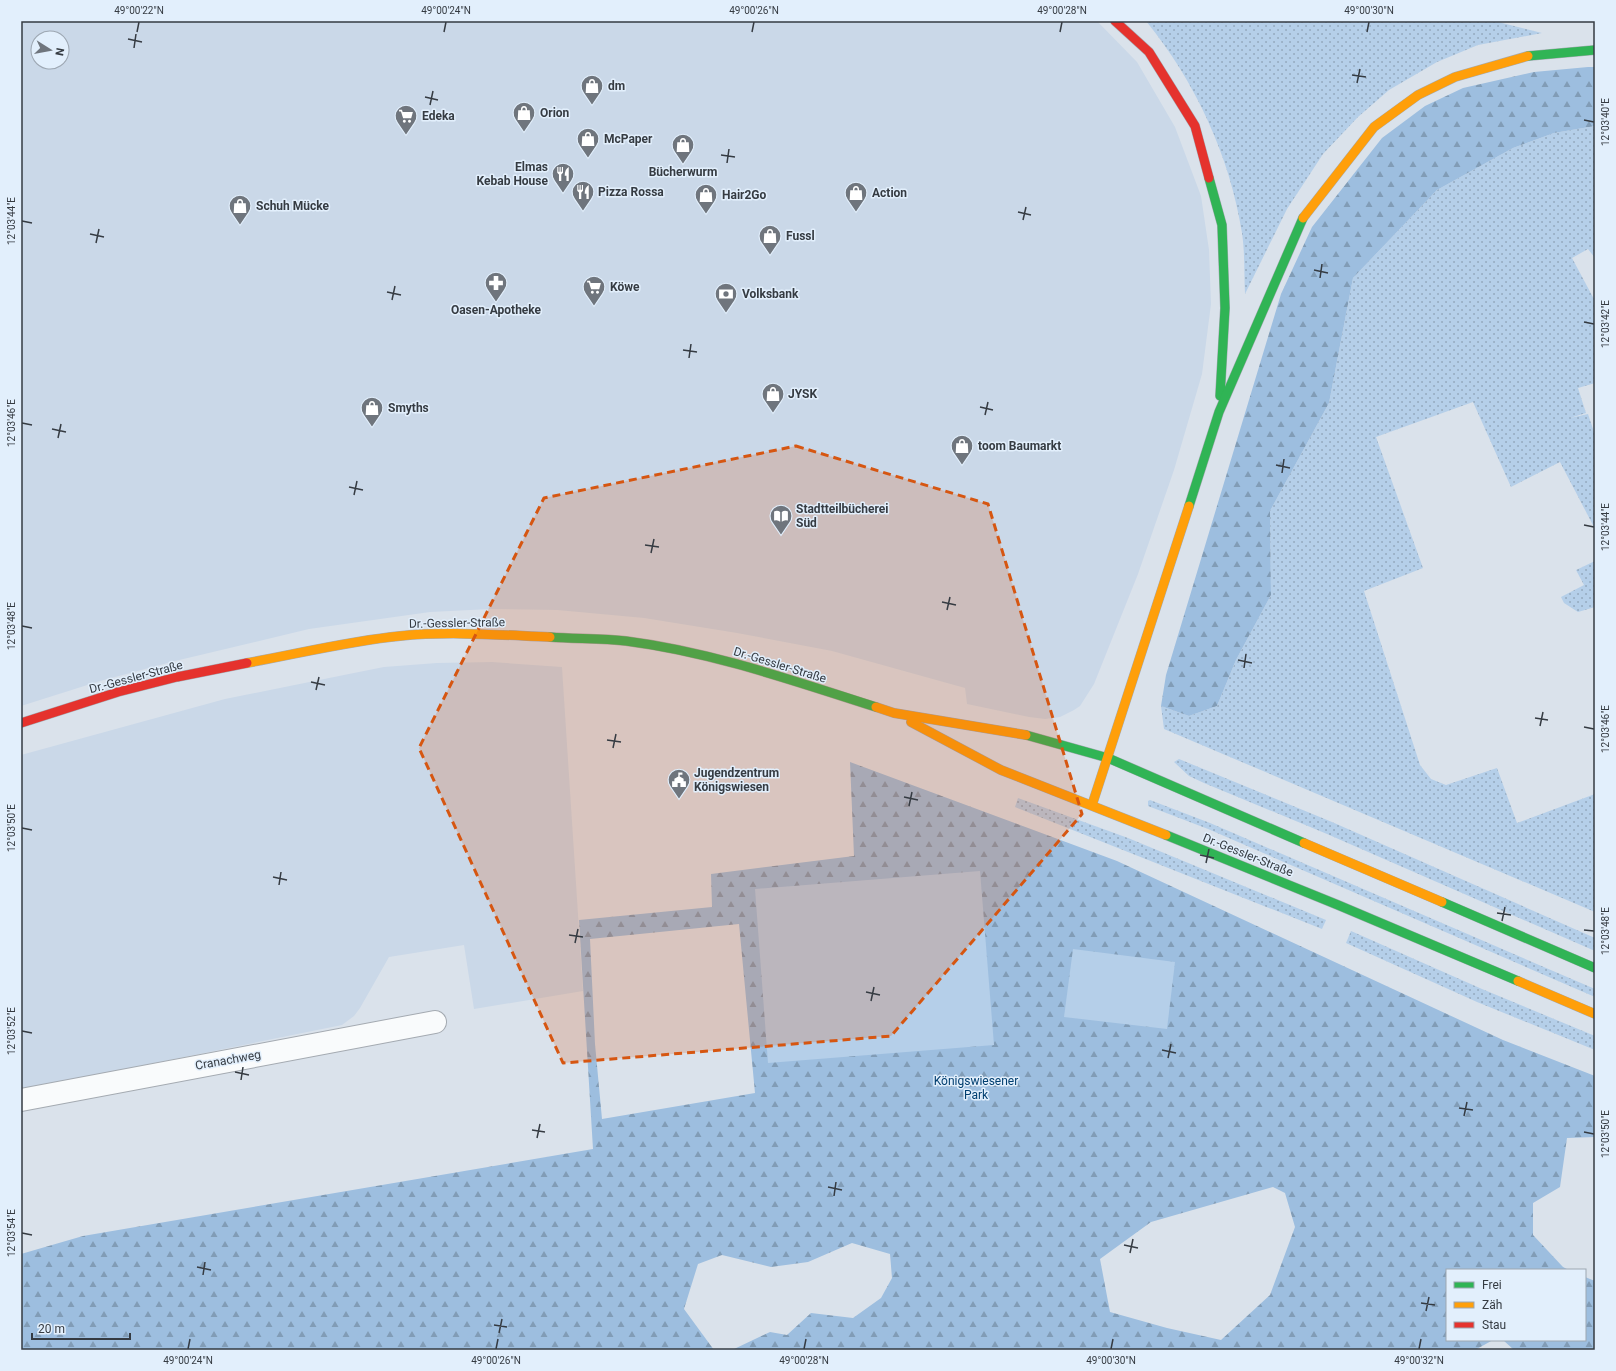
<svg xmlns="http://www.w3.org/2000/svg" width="1616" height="1371" viewBox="0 0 1616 1371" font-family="Roboto,sans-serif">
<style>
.built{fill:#cad8e8;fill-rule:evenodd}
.grass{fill:url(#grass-dots)}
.forest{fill:url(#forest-firs);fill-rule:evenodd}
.garden{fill:#b5cfe9}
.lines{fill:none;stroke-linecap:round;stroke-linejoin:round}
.street-casing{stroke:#a4aab1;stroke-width:24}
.fast-casing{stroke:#a4aab1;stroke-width:10}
.slow-casing{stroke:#a4aab1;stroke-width:10}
.jam-casing{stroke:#a4aab1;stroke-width:10}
.street{stroke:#f9fbfc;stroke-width:22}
.fast{stroke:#30b455;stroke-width:9}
.slow{stroke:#ff9f0a;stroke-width:9}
.jam{stroke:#e5322d;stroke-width:9}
.marked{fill:#d65611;fill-opacity:0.2;stroke:#d65611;stroke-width:3;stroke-dasharray:8 5;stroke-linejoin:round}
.ticks{fill:none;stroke:#353b42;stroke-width:1.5}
.labels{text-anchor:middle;stroke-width:3;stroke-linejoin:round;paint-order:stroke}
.poi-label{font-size:12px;font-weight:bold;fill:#353b42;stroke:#e2effc;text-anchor:start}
.street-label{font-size:12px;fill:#353b42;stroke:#e2effc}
.park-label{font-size:12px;fill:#003e6f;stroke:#e2effc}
.neatline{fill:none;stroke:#353b42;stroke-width:1.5}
.ticks-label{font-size:10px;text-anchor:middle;fill:#353b42}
</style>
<defs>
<pattern id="grass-dots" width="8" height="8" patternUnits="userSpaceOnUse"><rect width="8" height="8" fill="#b5cfe9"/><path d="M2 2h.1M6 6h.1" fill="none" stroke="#94a9be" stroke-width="1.8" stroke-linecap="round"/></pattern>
<pattern id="forest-firs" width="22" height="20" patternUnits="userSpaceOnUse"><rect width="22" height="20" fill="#9dbedf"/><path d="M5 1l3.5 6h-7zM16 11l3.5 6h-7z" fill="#819cb6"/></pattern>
</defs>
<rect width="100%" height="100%" fill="#dae2eb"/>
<g class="built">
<path d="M 21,21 L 1097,21 L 1137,62 L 1175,127 L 1201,196 L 1209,250 L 1211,304 L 1202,374 L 1174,470 L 1138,574 L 1094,684 L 1080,706 L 1074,710 L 1060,717 L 1045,719 L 1029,717 L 967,704 L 965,688 L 832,651 L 737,633 L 644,618 L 557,610 L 490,609 L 430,612 L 309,629 L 175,661 L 100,681 L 21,706 ZM 38,38 L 62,38 L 62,62 L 38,62 Z"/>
<path d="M 492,662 L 562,667 L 583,991 L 474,1009 L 464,945 L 389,957 L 360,1008 L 354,1016 L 342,1025 L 21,1090 L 21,755 L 225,699 L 344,675 L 384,667 L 437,663 Z"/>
</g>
<g class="grass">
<path d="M 1146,21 L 1494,21 L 1542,33 L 1478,45 L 1437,62 L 1389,90 L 1358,117 L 1323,154 L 1287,209 L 1245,294 C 1244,274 1245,253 1242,233 C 1230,156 1195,81 1146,21 Z"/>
<path d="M 1595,126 L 1595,258 L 1588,249 L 1572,258 L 1595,301 L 1595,383 L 1578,388 L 1586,413 L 1570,418 L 1588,414 L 1595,435 L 1595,529 L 1560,462 L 1511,487 L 1473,402 L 1376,437 L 1423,568 L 1364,591 L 1420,765 L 1431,779 L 1446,785 L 1497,768 L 1517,823 L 1595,794 L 1595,912 L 1164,729 L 1161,706 L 1189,716 L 1217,706 L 1236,660 L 1271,595 L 1270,511 L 1329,403 L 1353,278 L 1437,190 L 1513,148 L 1554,133 Z"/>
<path d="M 1595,561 L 1595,607 L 1578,612 L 1564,603 L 1561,597 L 1584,585 L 1576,570 Z"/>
<path d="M 1179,759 L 1332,822 L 1595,938 L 1595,951 L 1327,834 L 1204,783 L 1189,776 L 1174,762 Z"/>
<path d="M 1018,798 L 1128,838 L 1326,920 L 1322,929 L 1015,807 Z"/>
<path d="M 1150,800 L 1210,823 L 1595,989 L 1595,997 L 1208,829 L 1148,806 L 1148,801 Z"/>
<path d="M 1351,931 L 1482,989 L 1595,1036 L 1595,1050 L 1477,1002 L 1346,943 Z"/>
</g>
<g class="forest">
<path d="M 1588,67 L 1595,67 L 1595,126 L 1554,133 L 1513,148 L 1437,190 L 1353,278 L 1329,403 L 1270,511 L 1271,595 L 1236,660 L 1217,706 L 1189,716 L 1161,706 L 1166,675 L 1281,294 L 1312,227 L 1382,138 L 1425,106 L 1463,88 L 1534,72 Z"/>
<path d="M 850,762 L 1117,861 L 1503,1040 L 1595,1076 L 1595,1137 L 1567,1138 L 1560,1187 L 1533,1203 L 1533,1235 L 1563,1267 L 1569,1270 L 1447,1270 L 1447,1340 L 1493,1340 L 1475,1350 L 732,1350 L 770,1332 L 787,1335 L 811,1313 L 853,1318 L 881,1298 L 892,1278 L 890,1254 L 852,1243 L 808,1262 L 771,1267 L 722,1255 L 698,1264 L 684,1309 L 714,1350 L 21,1350 L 21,1254 L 83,1236 L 593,1149 L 579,920 L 712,907 L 711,874 L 854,856 ZM 739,924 L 755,1093 L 602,1119 L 595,1044 L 590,939 ZM 1273,1187 L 1285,1193 L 1295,1227 L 1270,1295 L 1221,1340 L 1167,1328 L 1110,1312 L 1100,1259 L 1151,1222 Z"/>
<path d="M 1585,1277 L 1595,1281 L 1595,1350 L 1514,1350 L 1503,1340 L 1585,1340 Z"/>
</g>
<g class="garden">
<path d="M 980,871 L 994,1045 L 768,1063 L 755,889 Z"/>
<path d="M 1073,949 L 1175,962 L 1167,1029 L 1064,1017 Z"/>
</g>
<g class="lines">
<g class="street-casing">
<path id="street" d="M 21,1100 L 435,1022"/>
</g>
<g class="fast-casing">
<g id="fast">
<path d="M 1528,56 L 1595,50"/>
<path d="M 1209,178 L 1222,225 L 1225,308 L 1220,396"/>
<path d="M 1189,506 L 1219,412 L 1303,218"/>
<path d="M 550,637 C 575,639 601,638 626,641 C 712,652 794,681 876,707"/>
<path d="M 1026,735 L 1108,758 L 1304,843"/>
<path d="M 1166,835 L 1338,905 L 1518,981"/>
<path d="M 1442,902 L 1595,968"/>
</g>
</g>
<g class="slow-casing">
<g id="slow">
<path d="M 1303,218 L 1374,127 L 1418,95 L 1455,77 L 1528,56"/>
<path d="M 247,663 C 297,654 349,641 400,636 C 450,631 500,635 550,637"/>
<path d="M 876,707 L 894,713 L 1026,735"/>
<path d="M 911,722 L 1001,770 L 1166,835"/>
<path d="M 1092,805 L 1189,506"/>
<path d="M 1304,843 L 1442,902"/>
<path d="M 1518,981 L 1595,1014"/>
</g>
</g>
<g class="jam-casing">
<g id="jam">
<path d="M 1115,21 L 1149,52 L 1195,126 L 1209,178"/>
<path d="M 21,723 L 118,692 L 177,677 L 247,663"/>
</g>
</g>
<use href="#street" class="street"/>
<use href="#fast" class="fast"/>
<use href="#slow" class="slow"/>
<use href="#jam" class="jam"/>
</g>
<path class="marked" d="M 796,446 L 988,504 L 1082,814 L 891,1036 L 563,1063 L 419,748 L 544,498 Z"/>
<path class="ticks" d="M 137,32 L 139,22M 444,32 L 446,22M 752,32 L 754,22M 1060,32 L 1062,22M 1367,32 L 1369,22M 128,39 L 142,42M 134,48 L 136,34M 1352,75 L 1366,77M 1357,83 L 1360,69M 425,97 L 438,100M 430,105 L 433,91M 1584,120 L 1594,122M 721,155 L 735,157M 727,163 L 729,149M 1018,212 L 1031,215M 1023,220 L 1026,207M 22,221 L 32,223M 90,234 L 104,237M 96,243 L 99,229M 1314,270 L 1328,273M 1320,278 L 1322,264M 387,292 L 401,295M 392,300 L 395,286M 1584,322 L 1594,324M 683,350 L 697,352M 689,358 L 691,344M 980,407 L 993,410M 985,415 L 988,402M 22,423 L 32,425M 52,429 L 66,432M 58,438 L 61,424M 1276,465 L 1290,468M 1282,473 L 1284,459M 349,487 L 363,490M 354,495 L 357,481M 1584,525 L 1594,527M 645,545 L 659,547M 651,553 L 654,539M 942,602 L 956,605M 947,610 L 950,597M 22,626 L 32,628M 1238,660 L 1252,663M 1244,668 L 1246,654M 311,682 L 325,685M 316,690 L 319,677M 1535,718 L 1548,720M 1540,726 L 1543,712M 1584,727 L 1594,729M 607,740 L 621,742M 613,748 L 616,734M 904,797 L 918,800M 909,806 L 912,792M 22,828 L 32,830M 1200,855 L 1214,858M 1206,863 L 1209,849M 273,877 L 287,880M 279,885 L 281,872M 1497,913 L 1511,915M 1502,921 L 1505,907M 1584,930 L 1594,931M 569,935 L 583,937M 575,943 L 578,929M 866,992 L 880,995M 871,1001 L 874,987M 22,1031 L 32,1033M 1162,1050 L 1176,1053M 1168,1058 L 1171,1044M 235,1072 L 249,1075M 241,1080 L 243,1067M 1459,1108 L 1473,1110M 1464,1116 L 1467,1102M 532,1130 L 545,1132M 1584,1132 L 1594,1134M 537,1138 L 540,1124M 828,1187 L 842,1190M 834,1196 L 836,1182M 22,1233 L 32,1235M 1124,1245 L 1138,1248M 1130,1253 L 1133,1239M 197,1267 L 211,1270M 203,1275 L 205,1262M 1421,1303 L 1435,1305M 1426,1311 L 1429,1297M 494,1325 L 507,1327M 499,1333 L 502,1319M 188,1349 L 190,1339M 496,1349 L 498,1339M 804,1349 L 806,1339M 1111,1349 L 1113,1339M 1419,1349 L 1421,1339"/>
<defs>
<g id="shop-pin" transform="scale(1.15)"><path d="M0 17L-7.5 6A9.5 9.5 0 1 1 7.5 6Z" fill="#6f757d" stroke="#e2effc"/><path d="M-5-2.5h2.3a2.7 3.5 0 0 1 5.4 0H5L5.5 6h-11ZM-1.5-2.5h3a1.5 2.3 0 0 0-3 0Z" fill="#fff"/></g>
<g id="supermarket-pin" transform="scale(1.15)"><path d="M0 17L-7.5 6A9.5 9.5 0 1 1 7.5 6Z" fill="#6f757d" stroke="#e2effc"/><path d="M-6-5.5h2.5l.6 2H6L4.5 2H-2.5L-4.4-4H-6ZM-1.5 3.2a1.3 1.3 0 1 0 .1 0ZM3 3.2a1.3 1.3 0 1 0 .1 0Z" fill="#fff"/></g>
<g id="restaurant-pin" transform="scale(1.15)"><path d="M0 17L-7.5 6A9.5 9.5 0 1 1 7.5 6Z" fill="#6f757d" stroke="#e2effc"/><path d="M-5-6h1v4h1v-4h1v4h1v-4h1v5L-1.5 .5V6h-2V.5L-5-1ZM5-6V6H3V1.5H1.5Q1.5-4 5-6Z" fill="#fff"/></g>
<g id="pharmacy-pin" transform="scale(1.15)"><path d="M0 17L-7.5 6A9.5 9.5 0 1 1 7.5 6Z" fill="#6f757d" stroke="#e2effc"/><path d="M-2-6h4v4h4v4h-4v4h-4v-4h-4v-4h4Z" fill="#fff"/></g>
<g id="bank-pin" transform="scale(1.15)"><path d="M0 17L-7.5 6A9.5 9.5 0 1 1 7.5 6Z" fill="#6f757d" stroke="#e2effc"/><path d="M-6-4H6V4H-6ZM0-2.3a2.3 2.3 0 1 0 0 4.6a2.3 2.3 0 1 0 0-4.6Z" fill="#fff"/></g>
<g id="library-pin" transform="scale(1.15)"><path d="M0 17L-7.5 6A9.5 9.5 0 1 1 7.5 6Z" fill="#6f757d" stroke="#e2effc"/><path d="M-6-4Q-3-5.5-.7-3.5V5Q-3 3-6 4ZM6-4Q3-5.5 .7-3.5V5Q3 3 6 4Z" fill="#fff"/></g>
<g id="civic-pin" transform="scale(1.15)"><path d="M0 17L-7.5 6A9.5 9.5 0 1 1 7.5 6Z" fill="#6f757d" stroke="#e2effc"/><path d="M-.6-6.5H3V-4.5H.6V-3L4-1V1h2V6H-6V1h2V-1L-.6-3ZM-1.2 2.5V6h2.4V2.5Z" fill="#fff"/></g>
</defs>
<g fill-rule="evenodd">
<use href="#shop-pin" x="592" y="86"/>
<use href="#shop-pin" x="524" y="113"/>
<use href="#supermarket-pin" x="406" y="116"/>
<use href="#shop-pin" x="588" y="139"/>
<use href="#shop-pin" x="683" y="145"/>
<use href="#restaurant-pin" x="563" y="174"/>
<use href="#restaurant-pin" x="583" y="192"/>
<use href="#shop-pin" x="856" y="193"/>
<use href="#shop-pin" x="706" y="195"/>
<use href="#shop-pin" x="240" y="206"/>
<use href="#shop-pin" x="770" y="236"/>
<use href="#pharmacy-pin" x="496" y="283"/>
<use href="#supermarket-pin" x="594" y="287"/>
<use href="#bank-pin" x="726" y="294"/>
<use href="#shop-pin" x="773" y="394"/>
<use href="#shop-pin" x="372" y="408"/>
<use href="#shop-pin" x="962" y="446"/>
<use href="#library-pin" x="781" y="516"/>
<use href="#civic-pin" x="679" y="780"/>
</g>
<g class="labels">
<g class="poi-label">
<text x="608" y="90">dm</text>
<text x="540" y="117">Orion</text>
<text x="422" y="120">Edeka</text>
<text x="604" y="143">McPaper</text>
<text x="548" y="171" text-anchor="end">Elmas<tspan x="548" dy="14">Kebab House</tspan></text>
<text x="683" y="176" text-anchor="middle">Bücherwurm</text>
<text x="598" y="196">Pizza Rossa</text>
<text x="872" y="197">Action</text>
<text x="722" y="199">Hair2Go</text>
<text x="256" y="210">Schuh Mücke</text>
<text x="786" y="240">Fussl</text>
<text x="610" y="291">Köwe</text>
<text x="742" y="298">Volksbank</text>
<text x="496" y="314" text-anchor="middle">Oasen-Apotheke</text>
<text x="788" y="398">JYSK</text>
<text x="388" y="412">Smyths</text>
<text x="978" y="450">toom Baumarkt</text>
<text x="796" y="513">Stadtteilbücherei<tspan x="796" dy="14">Süd</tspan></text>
<text x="694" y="777">Jugendzentrum<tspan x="694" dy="14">Königswiesen</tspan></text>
</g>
<g class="street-label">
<text transform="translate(457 623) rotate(-1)" y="4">Dr.-Gessler-Straße</text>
<text transform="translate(780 665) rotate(17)" y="4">Dr.-Gessler-Straße</text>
<text transform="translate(136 677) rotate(-15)" y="4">Dr.-Gessler-Straße</text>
<text transform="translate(1248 855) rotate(22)" y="4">Dr.-Gessler-Straße</text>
<text transform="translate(228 1060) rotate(-10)" y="4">Cranachweg</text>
</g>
<g class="park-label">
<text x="976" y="1085">Königswiesener<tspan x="976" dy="14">Park</tspan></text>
</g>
</g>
<rect width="1616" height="1371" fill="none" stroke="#e2effc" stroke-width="44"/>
<rect x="1446" y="1269" width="140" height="72" fill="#e2effc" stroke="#9da7b2"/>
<rect x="1454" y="1282" width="20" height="6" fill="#30b455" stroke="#9da7b2"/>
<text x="1482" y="1289" font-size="12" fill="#353b42">Frei</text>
<rect x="1454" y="1302" width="20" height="6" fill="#ff9f0a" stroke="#9da7b2"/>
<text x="1482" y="1309" font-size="12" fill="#353b42">Zäh</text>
<rect x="1454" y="1322" width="20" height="6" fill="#e5322d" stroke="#9da7b2"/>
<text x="1482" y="1329" font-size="12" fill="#353b42">Stau</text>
<g transform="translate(50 50) rotate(101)"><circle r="19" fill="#e2effc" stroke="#9da7b2"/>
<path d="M0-3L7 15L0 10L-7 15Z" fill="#6f757d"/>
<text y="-6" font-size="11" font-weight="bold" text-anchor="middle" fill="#353b42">N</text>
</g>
<path d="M32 1333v6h98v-6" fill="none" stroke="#353b42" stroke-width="2"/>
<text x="38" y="1333" font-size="12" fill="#353b42" stroke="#e2effc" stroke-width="3" paint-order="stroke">20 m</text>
<rect x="22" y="22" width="1572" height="1327" class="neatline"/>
<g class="ticks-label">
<text x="139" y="14">49°00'22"N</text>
<text x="446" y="14">49°00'24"N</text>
<text x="754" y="14">49°00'26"N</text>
<text x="1062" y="14">49°00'28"N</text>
<text x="1369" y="14">49°00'30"N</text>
<text transform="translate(1605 122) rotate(-90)" y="4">12°03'40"E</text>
<text transform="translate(11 221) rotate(-90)" y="4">12°03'44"E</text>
<text transform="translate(1605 324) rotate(-90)" y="4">12°03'42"E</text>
<text transform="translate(11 423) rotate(-90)" y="4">12°03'46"E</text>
<text transform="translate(1605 527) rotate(-90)" y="4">12°03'44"E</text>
<text transform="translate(11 626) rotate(-90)" y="4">12°03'48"E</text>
<text transform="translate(1605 729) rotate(-90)" y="4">12°03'46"E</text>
<text transform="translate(11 828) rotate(-90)" y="4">12°03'50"E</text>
<text transform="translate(1605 931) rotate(-90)" y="4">12°03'48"E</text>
<text transform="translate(11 1031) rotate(-90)" y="4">12°03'52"E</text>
<text transform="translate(1605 1134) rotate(-90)" y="4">12°03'50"E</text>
<text transform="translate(11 1233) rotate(-90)" y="4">12°03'54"E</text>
<text x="188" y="1364">49°00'24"N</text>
<text x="496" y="1364">49°00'26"N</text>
<text x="804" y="1364">49°00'28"N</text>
<text x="1111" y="1364">49°00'30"N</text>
<text x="1419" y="1364">49°00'32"N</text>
</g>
</svg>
